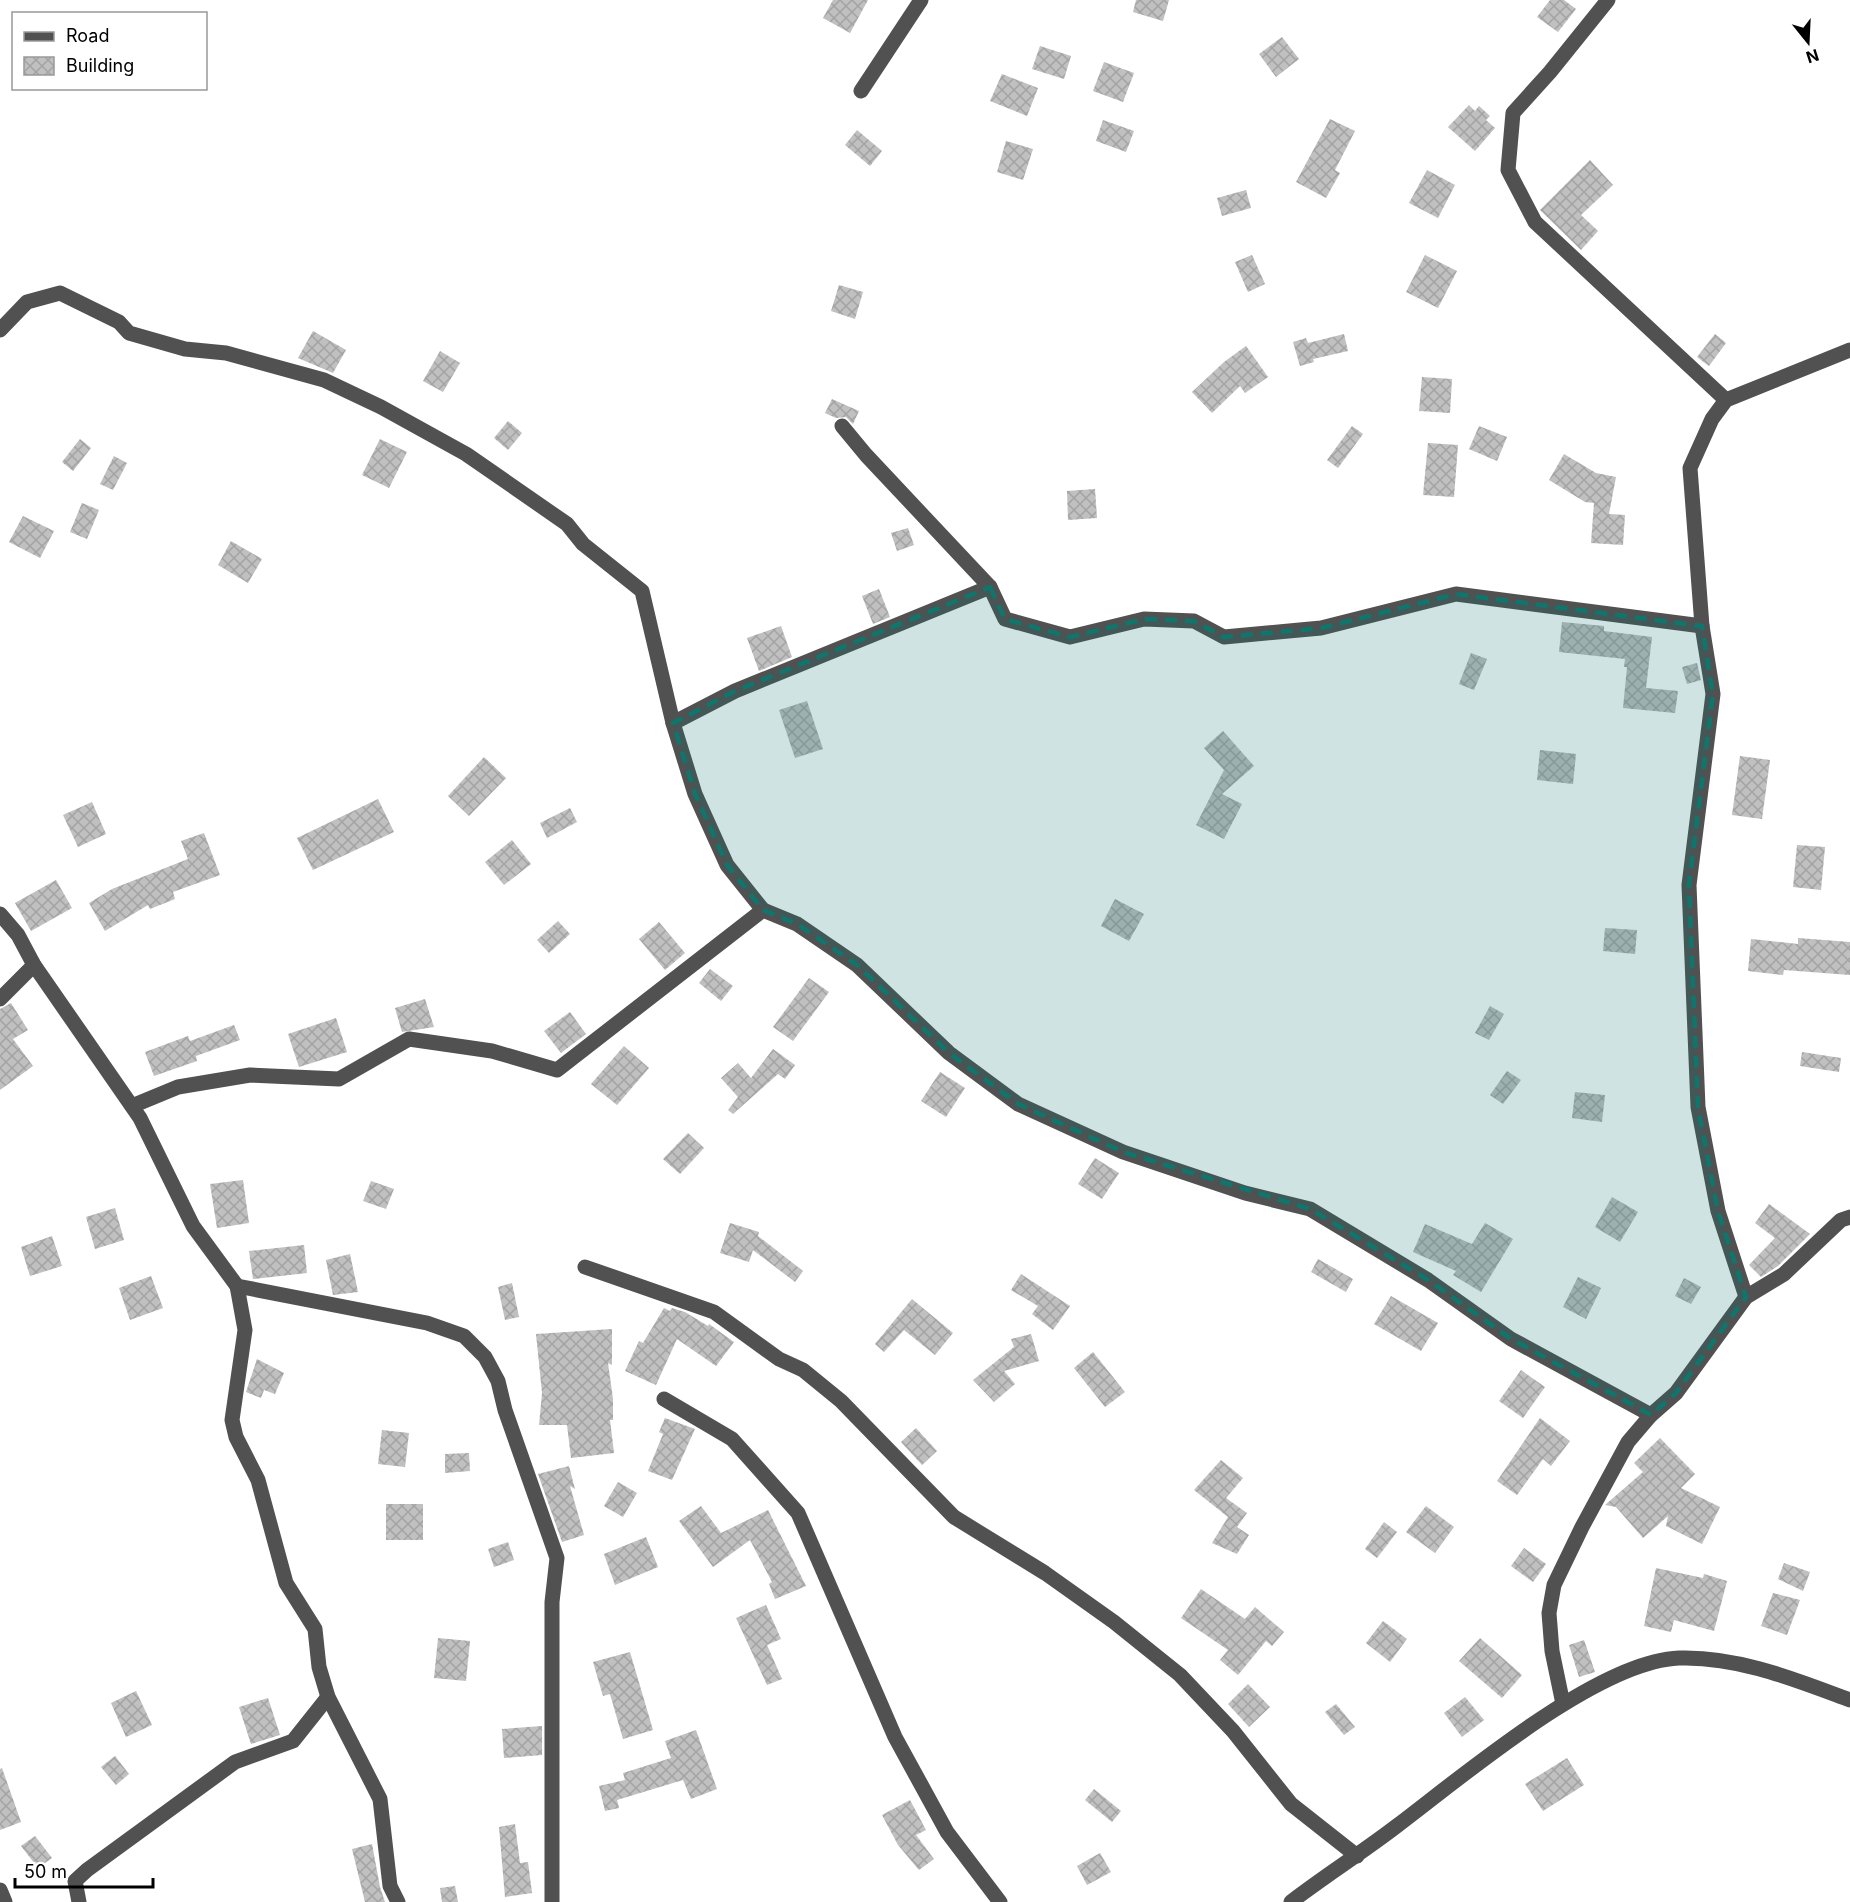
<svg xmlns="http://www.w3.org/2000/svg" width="1850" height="1902" viewBox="0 0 1850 1902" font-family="Inter,sans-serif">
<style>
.building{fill:url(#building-cross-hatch)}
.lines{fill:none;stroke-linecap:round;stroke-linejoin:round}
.minor{stroke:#515151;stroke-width:15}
.marked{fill:#0f766e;fill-opacity:0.2;stroke:#0f766e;stroke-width:4.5;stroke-dasharray:12 8;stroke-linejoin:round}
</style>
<defs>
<pattern id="building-cross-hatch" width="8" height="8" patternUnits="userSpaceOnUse" patternTransform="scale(1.5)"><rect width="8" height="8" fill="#c0c0c0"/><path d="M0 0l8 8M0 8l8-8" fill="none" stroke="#a3a3a3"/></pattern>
</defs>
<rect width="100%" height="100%" fill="#fff"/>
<g class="building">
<path d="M 833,0 L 868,0 L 850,33 L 823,18 Z"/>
<path d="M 1136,0 L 1169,0 L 1163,21 L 1133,12 Z"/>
<path d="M 1550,0 L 1564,0 L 1576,9 L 1558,32 L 1537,17 Z"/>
<path d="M 1282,37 L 1299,59 L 1276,77 L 1259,54 Z"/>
<path d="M 1040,46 L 1071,56 L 1064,79 L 1032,69 Z"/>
<path d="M 1104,62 L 1134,73 L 1123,102 L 1093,91 Z"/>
<path d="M 1002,74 L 1038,88 L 1027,116 L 990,101 Z"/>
<path d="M 1469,105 L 1475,111 L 1479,106 L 1490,116 L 1486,120 L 1495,128 L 1475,151 L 1448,127 Z"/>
<path d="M 1330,119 L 1355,131 L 1335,170 L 1340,173 L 1326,198 L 1296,182 Z"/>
<path d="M 1103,120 L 1134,131 L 1126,152 L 1096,141 Z"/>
<path d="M 857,130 L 882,151 L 870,166 L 845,145 Z"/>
<path d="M 1006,141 L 1033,149 L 1023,180 L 997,172 Z"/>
<path d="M 1590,160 L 1613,185 L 1581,215 L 1598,231 L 1581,250 L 1540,210 Z"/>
<path d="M 1427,170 L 1455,185 L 1438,218 L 1409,203 Z"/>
<path d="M 1246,190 L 1251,208 L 1222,216 L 1217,198 Z"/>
<path d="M 1252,255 L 1265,284 L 1248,292 L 1235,262 Z"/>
<path d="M 1425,255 L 1457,271 L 1438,308 L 1406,292 Z"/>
<path d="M 839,285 L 863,292 L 855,319 L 831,311 Z"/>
<path d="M 313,331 L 346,350 L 333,373 L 298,358 Z"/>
<path d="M 1344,334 L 1348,351 L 1313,359 L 1314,362 L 1300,366 L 1293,342 L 1306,338 L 1308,343 Z"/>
<path d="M 1715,334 L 1726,343 L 1709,366 L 1697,357 Z"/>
<path d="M 1246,346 L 1268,377 L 1245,393 L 1240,386 L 1212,413 L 1192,392 L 1224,362 Z"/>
<path d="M 440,351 L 460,363 L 443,392 L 423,381 Z"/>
<path d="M 1422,377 L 1452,379 L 1450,413 L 1419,411 Z"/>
<path d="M 832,399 L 859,411 L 853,424 L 846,417 L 836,418 L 825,413 Z"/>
<path d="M 508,421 L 522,433 L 508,450 L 494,438 Z"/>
<path d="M 1352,426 L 1363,434 L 1338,468 L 1327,460 Z"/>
<path d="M 1479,426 L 1507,437 L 1497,461 L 1469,449 Z"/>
<path d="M 80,439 L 91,448 L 73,471 L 62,462 Z"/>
<path d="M 380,439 L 407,452 L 389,488 L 362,475 Z"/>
<path d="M 1428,443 L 1458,445 L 1454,497 L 1423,495 Z"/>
<path d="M 1564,454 L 1596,473 L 1616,477 L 1609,514 L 1625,515 L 1623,545 L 1591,543 L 1594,503 L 1585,502 L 1549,480 Z"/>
<path d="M 114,456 L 127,463 L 113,490 L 100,484 Z"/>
<path d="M 1095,489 L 1097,518 L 1068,520 L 1067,491 Z"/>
<path d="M 82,503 L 99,510 L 87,539 L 70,532 Z"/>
<path d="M 23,516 L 54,531 L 40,558 L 9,542 Z"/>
<path d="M 908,528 L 914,545 L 897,551 L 891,533 Z"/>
<path d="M 231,541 L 262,559 L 248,583 L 218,565 Z"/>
<path d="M 879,589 L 890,617 L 873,624 L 862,596 Z"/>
<path d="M 1562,622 L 1604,626 L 1604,631 L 1652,637 L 1646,688 L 1678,691 L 1675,713 L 1623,708 L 1627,667 L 1624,667 L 1625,659 L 1559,652 Z"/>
<path d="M 781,626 L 792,657 L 759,671 L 747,638 Z"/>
<path d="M 1471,653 L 1487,659 L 1474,690 L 1459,684 Z"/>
<path d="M 1697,663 L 1701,680 L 1687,684 L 1682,667 Z"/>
<path d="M 807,701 L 823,749 L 795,758 L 779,710 Z"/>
<path d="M 1223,731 L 1254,766 L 1222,794 L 1242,804 L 1224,839 L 1196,825 L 1224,770 L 1204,748 Z"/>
<path d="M 1540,750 L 1576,754 L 1573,784 L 1537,780 Z"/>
<path d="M 1740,756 L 1770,760 L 1762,819 L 1732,815 Z"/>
<path d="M 484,757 L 506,778 L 469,816 L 448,796 Z"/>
<path d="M 378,799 L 394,832 L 313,870 L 297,838 Z"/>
<path d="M 92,802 L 106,834 L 78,847 L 63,815 Z"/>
<path d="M 570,808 L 577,822 L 547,838 L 540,823 Z"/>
<path d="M 204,833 L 220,875 L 173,892 L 175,899 L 150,909 L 148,905 L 105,931 L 89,903 L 112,889 L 188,859 L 181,841 Z"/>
<path d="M 512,840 L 531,864 L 504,885 L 485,862 Z"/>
<path d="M 1797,845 L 1825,847 L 1821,890 L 1793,887 Z"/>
<path d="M 56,880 L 72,908 L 31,931 L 15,903 Z"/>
<path d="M 1115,899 L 1144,914 L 1129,941 L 1101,926 Z"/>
<path d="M 558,921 L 570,934 L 549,953 L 537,940 Z"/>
<path d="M 659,922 L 685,953 L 665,970 L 639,939 Z"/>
<path d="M 1605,928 L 1637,930 L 1635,954 L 1603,951 Z"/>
<path d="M 1798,938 L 1850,942 L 1850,975 L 1784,970 L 1783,975 L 1748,971 L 1751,939 L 1798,944 Z"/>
<path d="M 710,969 L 733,986 L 721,1001 L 699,983 Z"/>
<path d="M 809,978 L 829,992 L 793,1041 L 773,1027 Z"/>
<path d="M 425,999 L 434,1027 L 402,1032 L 395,1008 Z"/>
<path d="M 11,1003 L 28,1030 L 13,1039 L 33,1066 L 0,1090 L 0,1009 Z"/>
<path d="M 1490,1006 L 1504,1014 L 1489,1040 L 1475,1033 Z"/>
<path d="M 570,1012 L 586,1034 L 561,1053 L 544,1031 Z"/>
<path d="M 336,1018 L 347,1052 L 299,1067 L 288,1034 Z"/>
<path d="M 234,1025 L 240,1040 L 196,1056 L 197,1061 L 154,1076 L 145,1052 L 188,1036 L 190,1041 Z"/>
<path d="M 624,1046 L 649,1068 L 617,1105 L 591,1084 Z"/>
<path d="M 773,1049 L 795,1065 L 785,1079 L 778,1074 L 733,1114 L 728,1110 L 738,1097 L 721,1078 L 738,1063 L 751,1078 Z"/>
<path d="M 1802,1052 L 1841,1058 L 1839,1072 L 1800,1066 Z"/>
<path d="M 1507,1071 L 1521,1080 L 1503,1104 L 1490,1095 Z"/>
<path d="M 940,1072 L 965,1088 L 946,1117 L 921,1101 Z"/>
<path d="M 1575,1092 L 1605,1095 L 1602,1122 L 1572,1118 Z"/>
<path d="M 688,1133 L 704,1148 L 680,1174 L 663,1159 Z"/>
<path d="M 1095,1158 L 1119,1173 L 1102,1199 L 1078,1184 Z"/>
<path d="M 243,1180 L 249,1223 L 217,1228 L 210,1184 Z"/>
<path d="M 371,1181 L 394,1189 L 386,1209 L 363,1201 Z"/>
<path d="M 1612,1197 L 1638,1212 L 1620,1242 L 1595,1227 Z"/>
<path d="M 1769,1204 L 1810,1234 L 1778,1266 L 1761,1277 L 1749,1265 L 1775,1238 L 1755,1223 Z"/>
<path d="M 115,1208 L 124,1240 L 95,1249 L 86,1217 Z"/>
<path d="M 730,1223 L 759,1232 L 758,1236 L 803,1271 L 795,1282 L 753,1250 L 749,1262 L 720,1253 Z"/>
<path d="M 1485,1223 L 1513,1239 L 1481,1292 L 1453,1275 L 1456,1271 L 1413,1252 L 1425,1224 L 1472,1244 Z"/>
<path d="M 52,1236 L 62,1266 L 30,1276 L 21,1247 Z"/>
<path d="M 304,1245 L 307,1273 L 253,1279 L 249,1251 Z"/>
<path d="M 350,1254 L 358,1292 L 333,1295 L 326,1260 Z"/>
<path d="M 1318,1259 L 1353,1279 L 1346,1292 L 1311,1272 Z"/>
<path d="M 1021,1274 L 1070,1306 L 1053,1330 L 1032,1314 L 1038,1306 L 1011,1290 Z"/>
<path d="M 151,1276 L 163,1308 L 130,1320 L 119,1288 Z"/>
<path d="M 1578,1277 L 1601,1288 L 1586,1319 L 1563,1307 Z"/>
<path d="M 1684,1278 L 1701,1287 L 1691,1304 L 1675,1296 Z"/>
<path d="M 512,1283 L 519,1317 L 505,1320 L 498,1287 Z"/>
<path d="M 1391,1296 L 1438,1323 L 1421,1351 L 1374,1324 Z"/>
<path d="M 912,1299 L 953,1333 L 935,1355 L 904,1330 L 884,1352 L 875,1344 Z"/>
<path d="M 664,1308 L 670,1311 L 672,1308 L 685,1312 L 708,1326 L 709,1324 L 734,1342 L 716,1366 L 677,1339 L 656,1385 L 625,1371 L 639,1341 L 643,1343 Z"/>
<path d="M 612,1329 L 612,1365 L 608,1363 L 613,1399 L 613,1420 L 610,1420 L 614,1453 L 571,1458 L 567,1425 L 539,1425 L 542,1393 L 536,1334 Z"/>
<path d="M 1031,1334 L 1039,1361 L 1004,1371 L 1015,1384 L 994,1402 L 973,1380 L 1014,1347 L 1011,1339 Z"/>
<path d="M 1093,1352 L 1125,1392 L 1105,1407 L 1074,1368 Z"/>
<path d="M 257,1359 L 284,1373 L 275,1394 L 264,1390 L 261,1398 L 246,1392 Z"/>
<path d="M 1521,1370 L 1545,1387 L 1523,1418 L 1499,1401 Z"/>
<path d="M 665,1418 L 695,1429 L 672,1480 L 648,1471 L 663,1434 L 659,1432 Z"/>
<path d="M 1540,1418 L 1570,1441 L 1551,1466 L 1543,1459 L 1517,1495 L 1497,1481 Z"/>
<path d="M 916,1428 L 937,1451 L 922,1465 L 901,1442 Z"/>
<path d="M 382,1430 L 409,1433 L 405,1467 L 378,1464 Z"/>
<path d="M 1660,1438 L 1695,1474 L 1681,1488 L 1720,1507 L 1702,1544 L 1666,1526 L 1668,1516 L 1643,1538 L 1616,1507 L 1605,1505 L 1643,1472 L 1634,1463 Z"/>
<path d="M 469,1453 L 470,1471 L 445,1473 L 445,1454 Z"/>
<path d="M 1221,1460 L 1243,1478 L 1226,1498 L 1247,1513 L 1237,1527 L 1249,1535 L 1237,1554 L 1212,1543 L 1228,1517 L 1194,1490 Z"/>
<path d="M 569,1466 L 575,1489 L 570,1486 L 584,1535 L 562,1542 L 538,1474 Z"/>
<path d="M 618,1482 L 637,1493 L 623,1517 L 604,1506 Z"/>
<rect x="386" y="1504" width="37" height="36"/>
<path d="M 701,1506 L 721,1533 L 768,1510 L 806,1586 L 775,1599 L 769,1584 L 772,1582 L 750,1540 L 713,1567 L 679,1521 Z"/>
<path d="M 1426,1506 L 1454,1527 L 1435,1553 L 1406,1532 Z"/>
<path d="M 1384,1522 L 1397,1532 L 1377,1558 L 1365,1549 Z"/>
<path d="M 646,1537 L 658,1567 L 615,1585 L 604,1554 Z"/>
<path d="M 508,1542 L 514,1560 L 494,1567 L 488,1549 Z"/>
<path d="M 1524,1548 L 1546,1564 L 1533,1582 L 1511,1566 Z"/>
<path d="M 1784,1563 L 1810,1572 L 1803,1591 L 1778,1579 Z"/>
<path d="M 1656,1568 L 1703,1578 L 1704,1574 L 1727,1581 L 1714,1631 L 1674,1620 L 1671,1632 L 1644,1626 Z"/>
<path d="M 1201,1589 L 1245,1619 L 1255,1607 L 1284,1632 L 1272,1646 L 1266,1641 L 1238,1675 L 1220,1660 L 1228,1650 L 1181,1618 Z"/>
<path d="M 1773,1593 L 1800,1600 L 1787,1635 L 1761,1626 Z"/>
<path d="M 766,1605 L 781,1639 L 767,1645 L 782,1679 L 767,1685 L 736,1618 Z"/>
<path d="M 1383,1621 L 1407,1639 L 1390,1662 L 1366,1643 Z"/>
<path d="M 438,1638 L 470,1641 L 466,1681 L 434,1678 Z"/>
<path d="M 1480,1638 L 1522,1675 L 1502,1698 L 1459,1661 Z"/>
<path d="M 1584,1640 L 1595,1672 L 1579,1677 L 1569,1645 Z"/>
<path d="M 630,1652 L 653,1730 L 623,1739 L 610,1694 L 603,1696 L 593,1662 Z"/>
<path d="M 1248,1684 L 1270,1707 L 1249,1727 L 1228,1704 Z"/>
<path d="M 136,1691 L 152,1725 L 126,1737 L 111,1703 Z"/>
<path d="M 1465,1697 L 1484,1720 L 1462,1737 L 1444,1713 Z"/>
<path d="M 268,1698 L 280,1735 L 251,1744 L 239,1707 Z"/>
<path d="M 1336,1704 L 1355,1727 L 1344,1735 L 1325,1712 Z"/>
<path d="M 542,1726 L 542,1755 L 504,1758 L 502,1729 Z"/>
<path d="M 696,1730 L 717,1789 L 691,1799 L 683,1780 L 617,1800 L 619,1808 L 605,1811 L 599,1786 L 625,1780 L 623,1773 L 671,1758 L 665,1741 Z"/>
<path d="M 115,1756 L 129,1774 L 116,1785 L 101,1767 Z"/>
<path d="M 1567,1758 L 1584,1785 L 1543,1811 L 1525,1784 Z"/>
<path d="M 2,1768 L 21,1822 L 0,1830 L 0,1769 Z"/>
<path d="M 1094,1789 L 1121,1811 L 1112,1822 L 1085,1800 Z"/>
<path d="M 910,1800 L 926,1830 L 916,1835 L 934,1859 L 919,1870 L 898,1845 L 882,1815 Z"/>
<path d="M 515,1824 L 520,1863 L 528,1862 L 532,1893 L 505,1897 L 499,1827 Z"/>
<path d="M 35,1836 L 52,1858 L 38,1868 L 21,1846 Z"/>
<path d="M 372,1844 L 380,1887 L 385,1902 L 365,1902 L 352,1849 Z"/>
<path d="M 1100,1853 L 1111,1872 L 1087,1885 L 1077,1866 Z"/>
<path d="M 455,1886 L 458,1902 L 442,1902 L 440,1888 Z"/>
</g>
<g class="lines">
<g class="minor">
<path d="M 1608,0 L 1550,72 L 1513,113 L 1508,170 L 1535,222 L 1726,400"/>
<path d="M 861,91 L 921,0"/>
<path d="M 0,330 L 27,302 L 60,293 L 119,322 L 129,333 L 185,349 L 226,353 L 324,380 L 381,407 L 466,454 L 567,524 L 583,544 L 642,591 L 673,723"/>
<path d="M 842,426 L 866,455 L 990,587 L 1005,619 L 1070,637 L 1144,619 L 1194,621 L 1224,637 L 1321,628 L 1456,594 L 1702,626"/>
<path d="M 763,910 L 797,924 L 857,965 L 949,1053 L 1018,1104 L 1123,1152 L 1245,1193 L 1310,1209 L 1428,1280 L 1511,1339 L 1651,1415"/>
<path d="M 0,914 L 18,935 L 34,965 L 140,1118 L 193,1226 L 237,1286 L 245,1330 L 232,1420 L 236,1437 L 258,1480 L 286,1583 L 315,1629 L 319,1667 L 328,1697 L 380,1799 L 390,1886 L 398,1902"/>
<path d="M 0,999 L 34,965"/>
<path d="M 132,1106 L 178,1087 L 250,1075 L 339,1079 L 409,1039 L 492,1051 L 557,1070 L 763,910 L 727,865 L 695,794 L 673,723 L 735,691 L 990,587"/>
<path d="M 585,1267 L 714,1312 L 779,1359 L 803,1370 L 841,1401 L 954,1517 L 1045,1573 L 1114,1622 L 1180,1675 L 1233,1731 L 1291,1804 L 1357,1856"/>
<path d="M 237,1286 L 427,1323 L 464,1336 L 485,1357 L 498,1381 L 505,1410 L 557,1558 L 552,1602 L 552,1902"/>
<path d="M 1746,1297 L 1718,1211 L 1698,1107 L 1689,885 L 1713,694 L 1702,626 L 1690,468 L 1712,419 L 1726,400 L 1850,350"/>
<path d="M 664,1399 L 732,1439 L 798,1513 L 895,1737 L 947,1832 L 1000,1902"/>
<path d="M 1563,1704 L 1552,1651 L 1549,1613 L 1554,1585 L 1582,1527 L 1628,1442 L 1651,1415 L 1676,1393 L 1746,1297 L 1784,1274 L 1841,1220 L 1850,1217"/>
<path d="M 0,1890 L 5,1902"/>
<path d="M 79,1902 L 75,1881 L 87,1870 L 235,1762 L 293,1741 L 328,1697"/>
<path d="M 1291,1902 C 1326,1875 1363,1852 1398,1825 C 1463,1776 1598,1661 1679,1658 C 1738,1656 1796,1680 1850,1700"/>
</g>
</g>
<path class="marked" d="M 990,587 L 1005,619 L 1070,637 L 1144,619 L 1194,621 L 1224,637 L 1321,628 L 1456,594 L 1702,626 L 1713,694 L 1689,885 L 1698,1107 L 1718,1211 L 1746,1297 L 1676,1393 L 1651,1415 L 1511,1339 L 1428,1280 L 1310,1209 L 1123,1152 L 1018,1104 L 949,1053 L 857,965 L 797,924 L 763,910 L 727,865 L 695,794 L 673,723 L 735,691 Z"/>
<rect x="12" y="12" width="195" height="78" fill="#ffffff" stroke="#999999" stroke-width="1.5"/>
<rect x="24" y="32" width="30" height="9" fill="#515151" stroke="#999999" stroke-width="1.5"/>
<text x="66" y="42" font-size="18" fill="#000000">Road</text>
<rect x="24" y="57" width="30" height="18" fill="url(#building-cross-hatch)" stroke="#999999" stroke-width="1.5"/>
<text x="66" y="72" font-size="18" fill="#000000">Building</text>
<g transform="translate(1808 42) rotate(162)" stroke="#ffffff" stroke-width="4.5" paint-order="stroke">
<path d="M0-4.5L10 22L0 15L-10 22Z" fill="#000000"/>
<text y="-9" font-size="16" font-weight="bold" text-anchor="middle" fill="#000000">N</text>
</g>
<path d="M15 1878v9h138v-9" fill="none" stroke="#000000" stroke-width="3"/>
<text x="24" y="1878" font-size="18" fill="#000000" stroke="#ffffff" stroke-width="4.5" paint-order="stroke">50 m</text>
</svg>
